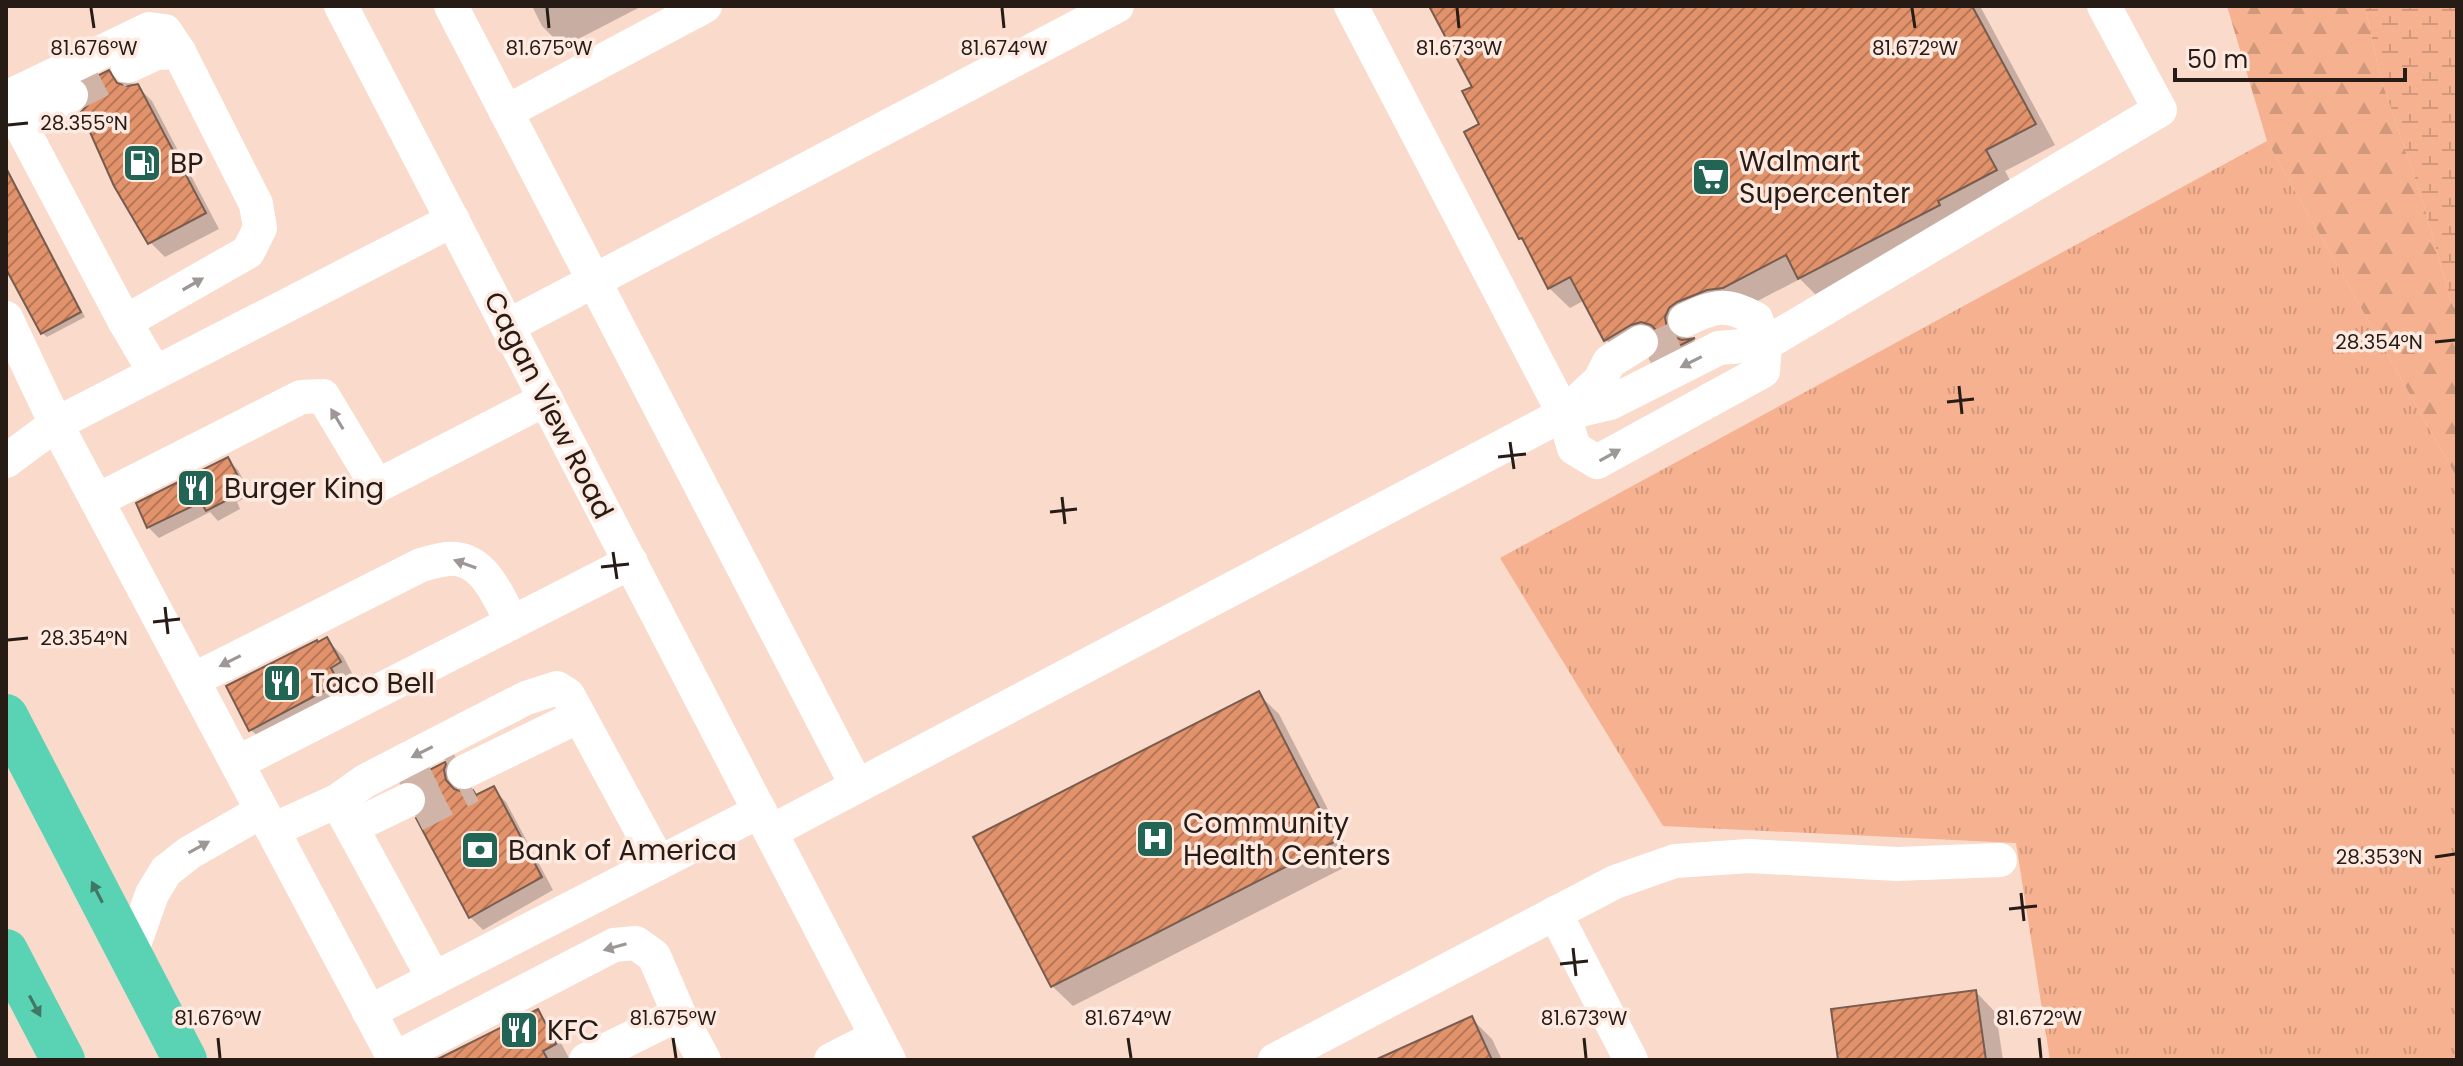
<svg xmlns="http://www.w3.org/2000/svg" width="2463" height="1066" viewBox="0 0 2463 1066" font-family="Poppins,sans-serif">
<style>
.grass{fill:url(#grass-tufts)}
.forest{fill:url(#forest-firs)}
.wetland{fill:url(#wetland-marsh)}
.shadow{fill:#0003}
.building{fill:url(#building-hatch);stroke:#775c4f;stroke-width:2}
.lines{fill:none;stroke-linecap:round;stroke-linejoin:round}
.minor-tunnel{stroke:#d0b4a7;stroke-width:34;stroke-dasharray:34 17;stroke-linecap:butt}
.minor{stroke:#fff;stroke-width:34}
.highway{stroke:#5ad3b5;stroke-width:44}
.oneway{fill:#9d9896}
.oneway2{fill:#407765}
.ticks{fill:none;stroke:#261b15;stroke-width:3}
.labels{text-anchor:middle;stroke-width:7;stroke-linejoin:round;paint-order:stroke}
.poi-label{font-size:28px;fill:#261b15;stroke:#feeae1;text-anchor:start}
.street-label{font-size:28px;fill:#261b15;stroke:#feeae1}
.ticks-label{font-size:20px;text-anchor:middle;fill:#261b15;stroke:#feeae1;stroke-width:7;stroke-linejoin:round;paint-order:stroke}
</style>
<defs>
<pattern id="grass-tufts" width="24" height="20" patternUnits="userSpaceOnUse" patternTransform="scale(2)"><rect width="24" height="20" fill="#f5b190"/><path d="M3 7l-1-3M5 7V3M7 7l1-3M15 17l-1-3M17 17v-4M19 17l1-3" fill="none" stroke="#d2987b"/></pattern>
<pattern id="forest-firs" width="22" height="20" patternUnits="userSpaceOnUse" patternTransform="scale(2)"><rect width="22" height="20" fill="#f5b190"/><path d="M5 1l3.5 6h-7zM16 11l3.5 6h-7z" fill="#d2987b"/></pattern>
<pattern id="wetland-marsh" width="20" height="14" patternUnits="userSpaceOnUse" patternTransform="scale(2)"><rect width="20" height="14" fill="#f5b190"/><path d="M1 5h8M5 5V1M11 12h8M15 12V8" fill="none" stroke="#d2987b"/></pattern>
<pattern id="building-hatch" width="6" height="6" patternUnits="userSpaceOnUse" patternTransform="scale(2)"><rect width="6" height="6" fill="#e2936b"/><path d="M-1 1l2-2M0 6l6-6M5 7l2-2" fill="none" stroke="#b77757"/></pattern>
</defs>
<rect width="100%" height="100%" fill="#fadacb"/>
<path class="grass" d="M 2267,141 L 2457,478 L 2457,1060 L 2050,1060 L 2016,843 L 1663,826 L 1500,558 Z"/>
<path class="forest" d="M 2227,6 L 2365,6 L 2380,76 L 2423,202 L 2451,302 L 2457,312 L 2457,478 L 2267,141 Z"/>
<path class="wetland" d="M 2365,6 L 2457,6 L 2457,312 L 2451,302 L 2423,202 L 2380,76 Z"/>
<g class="shadow">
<path d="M 532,6 L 642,6 L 563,47 L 542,26 Z"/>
<path d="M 1432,6 L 1980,6 L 2055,145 L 2005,171 L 2016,191 L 1820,299 L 1800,279 L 1744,308 L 1689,328 L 1684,342 L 1694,340 L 1713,359 L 1673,380 L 1653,360 L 1660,353 L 1663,342 L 1652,345 L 1627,360 L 1606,340 L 1585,300 L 1570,308 L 1549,288 L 1529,246 L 1520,238 L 1481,125 L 1475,88 Z"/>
<path d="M 109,73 L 122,86 L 137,86 L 152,101 L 219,229 L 165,257 L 150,242 Z"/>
<path d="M 6,166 L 85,317 L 47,337 L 42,333 L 6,264 Z"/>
<path d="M 227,459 L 238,470 L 251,495 L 237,502 L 240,509 L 218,521 L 210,512 L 159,538 L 148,527 Z"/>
<path d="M 327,640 L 343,656 L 355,679 L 345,684 L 353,700 L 267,745 L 251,730 Z"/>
<path d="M 1258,694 L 1279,714 L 1355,862 L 1073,1006 L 1052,986 Z"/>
<path d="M 447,763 L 459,776 L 456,784 L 458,792 L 477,796 L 493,789 L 506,802 L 553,890 L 483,930 L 470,917 L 427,812 L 430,801 L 429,794 L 414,781 Z"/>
<path d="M 1976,992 L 1996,1013 L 2003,1060 L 1840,1060 Z"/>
<path d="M 537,1012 L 553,1028 L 570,1060 L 440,1060 Z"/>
<path d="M 1471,1018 L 1492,1039 L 1502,1060 L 1380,1060 Z"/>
</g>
<g class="building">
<path d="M 1429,6 L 1972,6 L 2036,124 L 1986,150 L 1997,170 L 1938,201 L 1940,205 L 1798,279 L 1786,255 L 1723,288 L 1707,290 L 1677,302 L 1669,308 L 1665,317 L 1667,329 L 1674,337 L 1682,340 L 1695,338 L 1650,360 L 1658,352 L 1661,342 L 1658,332 L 1651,325 L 1641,322 L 1631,325 L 1604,341 L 1570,277 L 1548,289 L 1522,238 L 1519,239 L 1464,132 L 1479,124 L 1462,91 L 1472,87 Z"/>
<path d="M 109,70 L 117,83 L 127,86 L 138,84 L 206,213 L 148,244 L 114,186 L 81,112 L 88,105 L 91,97 L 89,87 L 85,82 Z"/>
<path d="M 6,168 L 81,312 L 41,334 L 6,269 Z"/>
<path d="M 228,457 L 242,484 L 228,491 L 231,498 L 206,511 L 201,502 L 147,528 L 136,503 Z"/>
<path d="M 327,637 L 341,662 L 331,668 L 339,683 L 249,731 L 226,686 L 317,640 L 318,642 Z"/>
<path d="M 1259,691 L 1336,841 L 1051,987 L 973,837 Z"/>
<path d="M 447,761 L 444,770 L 446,780 L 454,789 L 463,792 L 473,790 L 476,795 L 494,786 L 542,877 L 469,918 L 416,818 L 425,811 L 428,801 L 426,792 L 420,784 L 410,780 Z"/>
<path d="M 1976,990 L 1986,1060 L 1838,1060 L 1831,1009 Z"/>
<path d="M 538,1009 L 556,1044 L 543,1051 L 548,1060 L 436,1060 Z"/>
<path d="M 1472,1016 L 1492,1060 L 1375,1060 Z"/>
</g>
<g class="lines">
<g class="minor-tunnel">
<path d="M 71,95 L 128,66"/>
<path d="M 1646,352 L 1692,332"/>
<path d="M 401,786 L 456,758"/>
<path d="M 415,815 L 471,786"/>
</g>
<g class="minor">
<path d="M 341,6 L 889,1060"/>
<path d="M 451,6 L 857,786"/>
<path d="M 1351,6 L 1564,414 L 1574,448 L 1597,462 L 1763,371 L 1765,344 L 1756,319 C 1725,302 1715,306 1685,320"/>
<path d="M 128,66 L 156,53 L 179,52"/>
<path d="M 6,98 L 149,29 L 165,31 L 179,52 L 256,204 L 260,228 L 248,252 L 125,322"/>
<path d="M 6,98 L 125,322 L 155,373"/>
<path d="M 506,112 L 705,6"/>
<path d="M 18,121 L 71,95"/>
<path d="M 6,318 L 56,424 L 395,1060"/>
<path d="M 508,326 L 1117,6"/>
<path d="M 1564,414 L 1600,380 L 1609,362 L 1641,342"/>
<path d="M 6,461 L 56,424 L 453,220"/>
<path d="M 98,500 L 301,397 L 323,396 L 377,486 L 546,399"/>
<path d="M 193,680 L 421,565 C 429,563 438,560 447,559 C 484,556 497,595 512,622"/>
<path d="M 237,763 L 631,562"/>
<path d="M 464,772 L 579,716"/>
<path d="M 337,801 L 434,979"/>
<path d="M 352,827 L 408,800"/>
<path d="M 273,830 L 337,801 L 365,781 L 526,698 L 557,688 L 568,695 L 659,863"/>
<path d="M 772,831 L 1564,414 L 1610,403 L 1719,348 L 1765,344 L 2160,110 L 2104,6"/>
<path d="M 1555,913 L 1631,1060"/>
<path d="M 130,956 L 152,894 L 166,871 L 189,853 L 262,811"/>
<path d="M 369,1012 L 760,811"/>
<path d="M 394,1059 L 614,945 L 636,943 L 654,956 L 679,1014"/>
<path d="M 586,1060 L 679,1014 L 704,1060"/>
<path d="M 831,1060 L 876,1037"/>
<path d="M 1275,1060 L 1615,882 L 1675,861 L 1749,856 L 1897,864 L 2000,860"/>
</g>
<g class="highway">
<path d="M 6,716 L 185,1060"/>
<path d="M 6,951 L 63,1060"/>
</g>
</g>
<defs><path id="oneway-solid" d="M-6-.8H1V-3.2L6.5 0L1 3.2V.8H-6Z" transform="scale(2)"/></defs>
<g class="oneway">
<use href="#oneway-solid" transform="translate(193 284) rotate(-30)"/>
<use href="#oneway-solid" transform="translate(1691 362) rotate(153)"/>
<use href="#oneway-solid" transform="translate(337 419) rotate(-121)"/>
<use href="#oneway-solid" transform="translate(1610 455) rotate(-29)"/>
<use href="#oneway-solid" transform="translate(465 564) rotate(-160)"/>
<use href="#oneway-solid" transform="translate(230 661) rotate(153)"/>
<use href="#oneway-solid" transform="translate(422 752) rotate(153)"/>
<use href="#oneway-solid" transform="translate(199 847) rotate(-29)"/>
<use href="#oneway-solid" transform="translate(615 947) rotate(164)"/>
</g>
<g class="oneway2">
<use href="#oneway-solid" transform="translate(97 892) rotate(-117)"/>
<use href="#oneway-solid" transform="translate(35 1006) rotate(62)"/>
</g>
<path class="ticks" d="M 91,8 L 94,28M 547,8 L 549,28M 1002,8 L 1004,28M 1457,8 L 1459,28M 1912,8 L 1915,28M 8,125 L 28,123M 2435,342 L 2455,340M 1959,386 L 1962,414M 1947,402 L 1974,399M 1510,442 L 1514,469M 1498,457 L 1526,454M 1062,497 L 1065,524M 1050,512 L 1077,509M 613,552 L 617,579M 601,567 L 629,564M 165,607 L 168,634M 153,622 L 180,619M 8,640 L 28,638M 2435,857 L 2455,854M 2021,893 L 2024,921M 2009,909 L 2037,906M 1573,948 L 1576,976M 1560,964 L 1588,961M 218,1038 L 220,1058M 673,1038 L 676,1058M 1128,1038 L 1131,1058M 1584,1038 L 1586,1058M 2039,1038 L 2041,1058"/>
<defs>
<g id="fuel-square" transform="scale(2)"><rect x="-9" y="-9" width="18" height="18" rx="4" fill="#236555" stroke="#feeae1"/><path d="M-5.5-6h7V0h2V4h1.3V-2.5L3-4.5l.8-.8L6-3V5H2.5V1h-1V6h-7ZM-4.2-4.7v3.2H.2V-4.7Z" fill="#fff"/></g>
<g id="supermarket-square" transform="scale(2)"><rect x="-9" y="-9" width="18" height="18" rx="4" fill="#236555" stroke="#feeae1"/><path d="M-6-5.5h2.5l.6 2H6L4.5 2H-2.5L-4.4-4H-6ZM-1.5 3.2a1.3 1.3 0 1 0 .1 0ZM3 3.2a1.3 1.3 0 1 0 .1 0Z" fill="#fff"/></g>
<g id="restaurant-square" transform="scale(2)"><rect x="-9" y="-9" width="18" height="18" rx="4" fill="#236555" stroke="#feeae1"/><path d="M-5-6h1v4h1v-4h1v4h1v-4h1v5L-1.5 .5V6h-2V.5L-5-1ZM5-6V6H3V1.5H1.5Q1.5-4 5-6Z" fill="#fff"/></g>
<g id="hospital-square" transform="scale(2)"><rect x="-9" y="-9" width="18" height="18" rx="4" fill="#236555" stroke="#feeae1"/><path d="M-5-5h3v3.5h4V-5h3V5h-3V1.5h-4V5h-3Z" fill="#fff"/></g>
<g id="bank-square" transform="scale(2)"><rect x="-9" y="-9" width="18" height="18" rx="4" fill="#236555" stroke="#feeae1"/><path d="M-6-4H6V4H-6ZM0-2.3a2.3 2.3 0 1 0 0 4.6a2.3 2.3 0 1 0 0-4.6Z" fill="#fff"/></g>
</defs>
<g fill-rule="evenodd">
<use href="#fuel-square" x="142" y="163"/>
<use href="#supermarket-square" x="1711" y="177"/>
<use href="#restaurant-square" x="196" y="488"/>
<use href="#restaurant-square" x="282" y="683"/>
<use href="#hospital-square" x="1155" y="839"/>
<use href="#bank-square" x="480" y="850"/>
<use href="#restaurant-square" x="519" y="1030"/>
</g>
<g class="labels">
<g class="poi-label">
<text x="1739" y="171">Walmart<tspan x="1739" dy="32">Supercenter</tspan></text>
<text x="170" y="173">BP</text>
<text x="224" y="498">Burger King</text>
<text x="310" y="693">Taco Bell</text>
<text x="1183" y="833">Community<tspan x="1183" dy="32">Health Centers</tspan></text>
<text x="508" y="860">Bank of America</text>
<text x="547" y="1040">KFC</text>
</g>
<g class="street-label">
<text transform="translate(549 405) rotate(63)" y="10">Cagan View Road</text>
</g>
</g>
<g class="ticks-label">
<text x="94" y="55">81.676°W</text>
<text x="549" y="55">81.675°W</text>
<text x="1004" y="55">81.674°W</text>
<text x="1915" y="55">81.672°W</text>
<text x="1459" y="55">81.673°W</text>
<text x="84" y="130">28.355°N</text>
<text x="2379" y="349">28.354°N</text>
<text x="84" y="645">28.354°N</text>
<text x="2379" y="864">28.353°N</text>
<text x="218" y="1025">81.676°W</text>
<text x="673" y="1025">81.675°W</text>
<text x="1128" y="1025">81.674°W</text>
<text x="1584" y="1025">81.673°W</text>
<text x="2039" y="1025">81.672°W</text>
</g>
<rect width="2463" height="1066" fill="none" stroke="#261b15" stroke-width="16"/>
<path d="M2175 68v12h230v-12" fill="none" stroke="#261b15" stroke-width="4"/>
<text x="2187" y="68" font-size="24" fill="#261b15" stroke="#feeae1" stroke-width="6" paint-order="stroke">50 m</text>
</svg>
